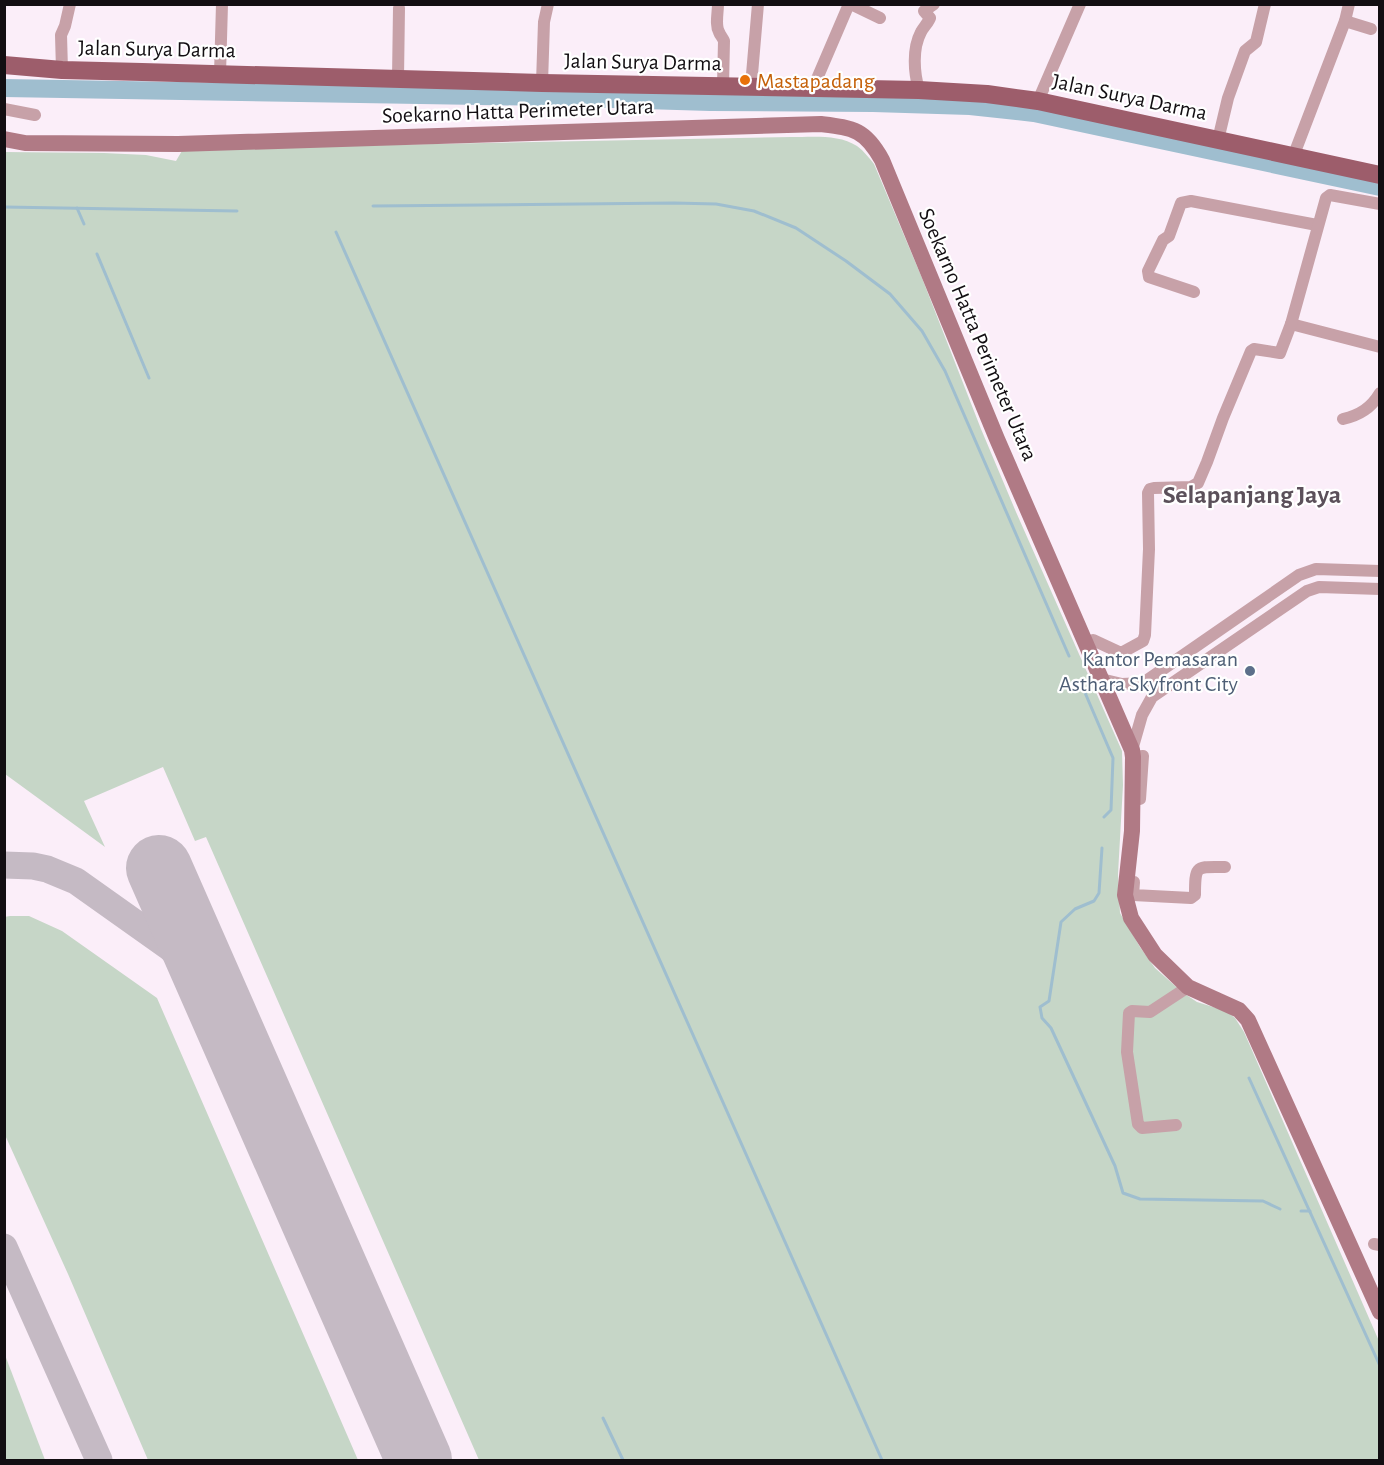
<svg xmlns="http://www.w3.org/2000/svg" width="1384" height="1465" viewBox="0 0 1384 1465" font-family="'Alegreya Sans',sans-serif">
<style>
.green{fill:#c6d6c7}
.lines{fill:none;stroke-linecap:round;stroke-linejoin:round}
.stream{stroke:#9fbecf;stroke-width:3}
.river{stroke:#9fbecf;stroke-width:18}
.taxiway{stroke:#c5bac4;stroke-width:27}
.runway{stroke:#c5bac4;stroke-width:66}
.minor{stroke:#c7a1a8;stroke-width:12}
.secondary{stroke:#b07a85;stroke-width:16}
.primary{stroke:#9d5d6b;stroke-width:18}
.food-dot{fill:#e8710a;stroke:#fff;stroke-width:2}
.service-dot{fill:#5c6f8a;stroke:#fff;stroke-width:2}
.labels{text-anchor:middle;stroke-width:4.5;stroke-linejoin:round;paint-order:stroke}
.street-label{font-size:22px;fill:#120e12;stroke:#fff}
.food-label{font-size:22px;fill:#c56008;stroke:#fff;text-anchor:start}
.service-label{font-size:22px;fill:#4e5e75;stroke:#fff;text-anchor:end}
.quarter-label{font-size:26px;font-weight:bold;fill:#5b505a;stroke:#fff}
</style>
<rect width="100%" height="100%" fill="#fbeef9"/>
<g class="green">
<path d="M 791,137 C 812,137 839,134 857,146 C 864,151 869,158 874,164 L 922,278 L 981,429 L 1016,512 L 1122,751 L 1123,785 L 1118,874 L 1120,913 L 1140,947 L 1155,968 L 1182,992 L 1197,1002 L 1226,1011 L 1235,1018 L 1244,1032 L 1379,1341 L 1379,1460 L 479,1460 L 206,837 L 195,841 L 163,767 L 84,801 L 105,847 L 5,774 L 5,152 L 104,153 L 146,155 L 176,161 L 183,149 Z"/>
<path d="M 10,916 L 29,916 L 62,931 L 157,998 L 358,1460 L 148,1460 L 68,1274 L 5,1135 L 4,917 Z"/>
<path d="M 5,1355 L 45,1460 L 5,1460 Z"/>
</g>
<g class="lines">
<g class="stream">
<path d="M 373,206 L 674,203 L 716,204 L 754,211 L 796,228 L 846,261 L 890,294 L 922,331 L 945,371 L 1069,656"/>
<path d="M 4,207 L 237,211"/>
<path d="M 77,208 L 84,224"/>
<path d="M 336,232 L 882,1460"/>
<path d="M 97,254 L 149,378"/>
<path d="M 1083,688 L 1113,758 L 1111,810 L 1104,817"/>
<path d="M 1102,848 L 1099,893 L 1094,901 L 1075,909 L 1061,922 L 1049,1001 L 1040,1007 L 1042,1018 L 1051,1028 L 1115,1166 L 1123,1193 L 1140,1199 L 1263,1201 L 1280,1209"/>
<path d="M 1249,1078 L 1380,1366"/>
<path d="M 1301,1211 L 1310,1211"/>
<path d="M 603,1418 L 623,1460"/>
</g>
<path class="river" d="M 4,88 L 546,97 L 710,102 L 873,103 L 970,106 L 1034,113 L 1380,187"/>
<g class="taxiway">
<path d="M 4,865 L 33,866 L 47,869 L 76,881 L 169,947 L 186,962 L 207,984 L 234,1037"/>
<path d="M 4,1247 L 99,1460"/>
</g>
<path class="runway" d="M 159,868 L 419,1460"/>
<g class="minor">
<path d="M 718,4 C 718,13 715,25 719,32 C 720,35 723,38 724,41 L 723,86"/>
<path d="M 851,4 L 880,18"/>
<path d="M 1345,21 L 1371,29"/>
<path d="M 62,70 L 61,35 L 65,26 L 70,4"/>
<path d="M 220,74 L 222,4"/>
<path d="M 398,78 L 399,8"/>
<path d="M 542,83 L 544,22 L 548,4"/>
<path d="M 751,86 L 758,4"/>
<path d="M 813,88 L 849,4"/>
<path d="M 919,90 C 914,73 912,49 921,32 C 923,28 927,24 929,20 L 930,18 L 924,11 L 934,4"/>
<path d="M 1038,101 L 1080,4"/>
<path d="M 4,109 L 35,115"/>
<path d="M 1218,140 L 1228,98 L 1245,51 L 1256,42 L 1265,4"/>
<path d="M 1293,157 L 1345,21 L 1349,4"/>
<path d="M 1194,292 L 1149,277 L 1148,271 L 1163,240 L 1169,236 L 1181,203 L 1191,201 L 1317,225"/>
<path d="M 1291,324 L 1380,347"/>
<path d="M 1343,419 C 1360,415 1371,408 1380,393"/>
<path d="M 1086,643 L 1093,640 L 1121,653 L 1143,641 L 1145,635 L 1149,549 L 1148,493 L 1150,489 L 1154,488 L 1191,487 L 1198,483 L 1207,462 L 1223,418 L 1251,351 L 1254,349 L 1280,353 L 1291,324 L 1326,198 L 1330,195 L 1380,204"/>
<path d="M 1101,679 L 1122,684 L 1143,683 L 1299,575 L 1316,569 L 1380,571"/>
<path d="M 1132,750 L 1142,715 L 1152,697 L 1307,591 L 1319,587 L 1380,589"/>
<path d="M 1133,757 L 1143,756 L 1140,799"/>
<path d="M 1134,882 L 1133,895 L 1191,898 L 1195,895 C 1195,864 1196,867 1225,867"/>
<path d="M 1176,1125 L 1142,1128 L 1138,1124 L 1127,1052 L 1129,1013 L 1132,1011 L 1150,1012 L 1188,987"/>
<path d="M 1374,1244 L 1380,1245"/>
</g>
<path class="secondary" d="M 4,139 L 25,143 L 178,144 L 821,124 C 853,128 865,129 882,160 L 997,439 L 1132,750 L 1133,757 L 1132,831 L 1125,895 L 1131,918 L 1155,955 L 1188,987 L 1239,1010 L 1248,1020 L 1380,1312"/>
<path class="primary" d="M 4,65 L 62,70 L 142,72 L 542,83 L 919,90 L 987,94 L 1038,101 L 1380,175"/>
</g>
<circle class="food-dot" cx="745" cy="80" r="6"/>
<circle class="service-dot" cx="1250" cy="671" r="6"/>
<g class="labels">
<g class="street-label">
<text transform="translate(157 48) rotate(1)" y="8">Jalan Surya Darma</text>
<text transform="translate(643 61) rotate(1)" y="8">Jalan Surya Darma</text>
<text transform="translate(1130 96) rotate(12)" y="8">Jalan Surya Darma</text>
<text transform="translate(518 110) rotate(-2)" y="8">Soekarno Hatta Perimeter Utara</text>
<text transform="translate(979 334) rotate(67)" y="8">Soekarno Hatta Perimeter Utara</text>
</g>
<g class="food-label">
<text x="757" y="88">Mastapadang</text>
</g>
<g class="service-label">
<text x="1238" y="666">Kantor Pemasaran<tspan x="1238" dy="25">Asthara Skyfront City</tspan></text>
</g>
<g class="quarter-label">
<text x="1252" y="503">Selapanjang Jaya</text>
</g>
</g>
<rect width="1384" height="1465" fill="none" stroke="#120e12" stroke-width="12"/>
</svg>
